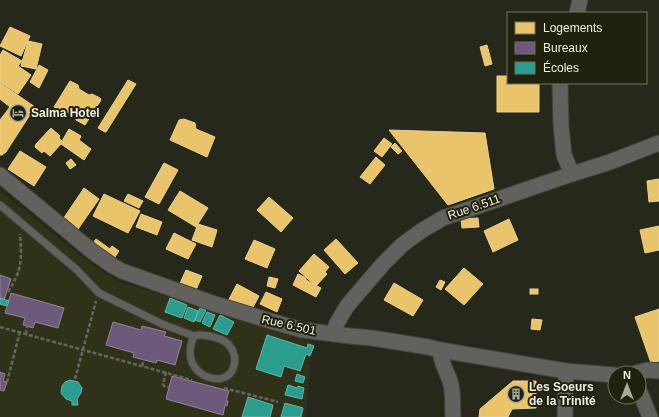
<svg xmlns="http://www.w3.org/2000/svg" width="659" height="417" viewBox="0 0 659 417" font-family="Helvetica,sans-serif">
<style>
.built{fill:#2f3219}
.homes{fill:#e9c46a;stroke:#ead18f}
.offices{fill:#6d597a;stroke:#94869a}
.schools{fill:#2a9d8f;stroke:#65b6a8}
.lines{fill:none;stroke-linecap:round;stroke-linejoin:round}
.lane-casing{stroke:#414339;stroke-width:9}
.street-casing{stroke:#414339;stroke-width:17}
.path{stroke:#666661;stroke-width:2.5;stroke-dasharray:4 2;stroke-linecap:butt}
.lane{stroke:#62615d;stroke-width:7}
.street{stroke:#62615d;stroke-width:15}
.labels{text-anchor:middle;stroke-width:4;stroke-linejoin:round;paint-order:stroke}
.poi-label{font-size:12px;font-weight:bold;fill:#eef0e4;stroke:#20220f;text-anchor:start}
.street-label{font-size:12px;fill:#eef0e4;stroke:#20220f}
</style>
<rect width="100%" height="100%" fill="#26281c"/>
<path class="built" d="M 0,191 L 77,253 L 109,276 L 121,282 L 314,343 L 311,356 L 306,417 L 0,417 Z"/>
<g class="homes">
<path d="M 10,27 L 30,36 L 21,56 L 0,46 Z"/>
<path d="M 28,41 L 42,44 L 36,69 L 21,66 Z"/>
<path d="M 487,45 L 492,64 L 485,66 L 480,47 Z"/>
<path d="M 3,50 L 22,61 L 18,66 L 31,75 L 18,94 L 0,82 L 0,55 Z"/>
<path d="M 39,65 L 48,70 L 39,88 L 30,82 Z"/>
<path d="M 497,76 L 508,76 L 508,83 L 539,83 L 539,112 L 497,112 Z"/>
<path d="M 128,80 L 136,84 L 106,132 L 105,132 L 98,128 Z"/>
<path d="M 70,81 L 78,85 L 79,89 L 89,95 L 92,94 L 100,98 L 101,100 L 85,125 L 76,120 L 76,118 L 65,111 L 62,112 L 54,107 Z"/>
<path d="M 0,83 L 35,107 L 6,152 L 2,155 L 0,155 L 0,120 L 10,107 L 0,99 Z"/>
<path d="M 184,119 L 195,123 L 196,129 L 215,137 L 207,157 L 170,140 L 179,120 Z"/>
<path d="M 51,128 L 60,136 L 59,138 L 62,141 L 69,129 L 81,136 L 79,140 L 91,149 L 84,160 L 61,144 L 50,156 L 44,151 L 42,153 L 35,147 L 36,144 Z"/>
<path d="M 389,130 L 485,133 L 494,189 L 448,205 Z"/>
<path d="M 384,138 L 392,144 L 382,157 L 374,151 Z"/>
<path d="M 395,143 L 402,151 L 398,154 L 391,147 Z"/>
<path d="M 20,151 L 46,167 L 34,186 L 8,169 Z"/>
<path d="M 376,157 L 385,165 L 370,184 L 360,177 Z"/>
<path d="M 71,159 L 76,165 L 70,169 L 66,163 Z"/>
<path d="M 164,163 L 178,170 L 159,204 L 145,197 Z"/>
<path d="M 659,179 L 659,201 L 649,202 L 647,181 Z"/>
<path d="M 84,188 L 99,199 L 76,232 L 61,222 Z"/>
<path d="M 180,191 L 208,208 L 196,227 L 168,210 Z"/>
<path d="M 104,194 L 140,211 L 128,233 L 93,216 Z"/>
<path d="M 128,194 L 143,201 L 139,208 L 124,201 Z"/>
<path d="M 269,197 L 293,218 L 281,232 L 257,210 Z"/>
<path d="M 141,214 L 162,222 L 157,235 L 136,227 Z"/>
<path d="M 478,218 L 479,227 L 462,228 L 461,219 Z"/>
<path d="M 509,219 L 518,240 L 493,252 L 484,231 Z"/>
<path d="M 198,224 L 217,230 L 212,247 L 192,240 Z"/>
<path d="M 659,226 L 659,250 L 645,253 L 640,230 Z"/>
<path d="M 174,233 L 196,244 L 188,259 L 166,249 Z"/>
<path d="M 96,239 L 110,249 L 112,246 L 119,251 L 111,263 L 89,248 Z"/>
<path d="M 336,239 L 358,263 L 345,274 L 324,250 Z"/>
<path d="M 254,240 L 275,249 L 267,268 L 245,259 Z"/>
<path d="M 314,254 L 329,267 L 325,272 L 327,274 L 316,286 L 299,271 Z"/>
<path d="M 464,268 L 483,284 L 464,305 L 445,289 Z"/>
<path d="M 186,270 L 202,276 L 193,297 L 177,290 Z"/>
<path d="M 298,274 L 306,278 L 306,280 L 321,288 L 316,297 L 293,285 Z"/>
<path d="M 269,277 L 278,279 L 275,288 L 267,286 Z"/>
<path d="M 440,280 L 445,282 L 441,290 L 436,287 Z"/>
<path d="M 394,283 L 423,300 L 413,316 L 384,300 Z"/>
<path d="M 237,284 L 259,296 L 250,313 L 228,301 Z"/>
<rect x="530" y="289" width="8" height="5"/>
<path d="M 266,292 L 282,299 L 277,312 L 260,304 Z"/>
<path d="M 659,309 L 659,361 L 651,363 L 635,317 Z"/>
<path d="M 532,319 L 542,320 L 540,330 L 531,329 Z"/>
<path d="M 513,381 L 536,381 L 536,408 L 512,409 L 508,417 L 479,417 L 480,409 Z"/>
</g>
<g class="offices">
<path d="M 0,275 L 11,279 L 4,300 L 0,298 Z"/>
<path d="M 11,293 L 64,308 L 58,328 L 35,322 L 33,328 L 23,325 L 25,318 L 5,313 Z"/>
<path d="M 113,322 L 141,330 L 142,326 L 166,332 L 164,336 L 182,341 L 175,365 L 157,360 L 156,363 L 133,357 L 134,353 L 106,345 Z"/>
<path d="M 0,372 L 5,374 L 3,381 L 7,382 L 4,391 L 0,390 Z"/>
<path d="M 172,376 L 229,391 L 226,401 L 228,401 L 227,406 L 225,405 L 223,415 L 166,399 Z"/>
</g>
<g class="schools">
<path d="M 0,298 L 9,301 L 7,306 L 0,304 Z"/>
<path d="M 170,298 L 187,305 L 182,318 L 165,312 Z"/>
<path d="M 188,307 L 198,311 L 194,322 L 184,318 Z"/>
<path d="M 200,308 L 206,310 L 200,322 L 195,320 Z"/>
<path d="M 207,312 L 215,315 L 210,327 L 202,323 Z"/>
<path d="M 220,315 L 234,322 L 227,335 L 213,329 Z"/>
<path d="M 267,335 L 307,348 L 308,344 L 314,346 L 310,356 L 306,354 L 300,371 L 284,366 L 281,377 L 256,369 Z"/>
<path d="M 297,374 L 305,377 L 303,383 L 295,381 Z"/>
<path d="M 70,380 L 78,382 L 82,388 L 81,393 L 77,399 L 78,405 L 72,405 L 72,401 L 66,399 L 61,393 L 62,386 L 65,382 Z"/>
<path d="M 288,385 L 297,388 L 298,386 L 304,388 L 302,399 L 285,395 Z"/>
<path d="M 248,397 L 273,405 L 270,417 L 242,417 Z"/>
<path d="M 285,403 L 303,408 L 301,417 L 281,417 Z"/>
</g>
<g class="lines">
<g class="lane-casing">
<path id="lane" d="M 0,205 L 77,270 L 99,293 L 162,324 L 194,336 C 199,334 203,335 209,336 C 215,337 223,339 228,344 C 238,354 237,373 223,378 C 217,380 210,378 205,376 C 189,367 187,352 194,336"/>
</g>
<g class="street-casing">
<g id="street">
<path d="M 577,13 L 580,0"/>
<path d="M 572,174 L 610,162 L 659,143"/>
<path d="M 0,175 L 93,252 L 113,266 L 122,271 L 212,303 L 267,320 L 302,330 L 350,336 L 372,338 L 428,347 L 440,350 L 566,371 L 615,375"/>
<path d="M 333,334 L 337,323 L 347,306 L 383,264 L 402,245 L 421,231 L 443,218 L 572,174 L 564,155 L 561,126 L 560,83"/>
<path d="M 440,350 C 441,363 446,370 450,381 C 454,393 452,405 453,417"/>
<path d="M 636,373 L 648,370 L 659,371"/>
<path d="M 639,390 L 650,417"/>
<path d="M 565,417 L 566,371"/>
</g>
</g>
<g class="path">
<path d="M 8,292 C 22,270 22,260 20,234"/>
<path d="M 0,327 L 192,380"/>
<path d="M 26,334 L 27,326"/>
<path d="M 142,366 L 144,360"/>
<path d="M 166,372 L 163,384 L 164,386 L 169,387"/>
<path d="M 75,379 L 96,301"/>
<path d="M 7,382 L 20,332"/>
<path d="M 224,388 L 278,402"/>
</g>
<use href="#lane" class="lane"/>
<use href="#street" class="street"/>
</g>
<defs>
<g id="hotel-ring" transform="scale(0.9)"><circle r="9.5" fill="#20220f" stroke="#a8aa9e" stroke-width="1.5"/><path d="M-6-4.5h1.5V1H6V5H4.5V3h-9V5H-6ZM-4 0a1.8 1.8 0 1 1 3.6 0ZM.5 0V-2.5h3Q6-2.5 6 0Z" fill="#a8aa9e"/></g>
<g id="building-ring" transform="scale(0.9)"><circle r="9.5" fill="#20220f" stroke="#a8aa9e" stroke-width="1.5"/><path d="M-4-6H4V6H1V3H-1V6H-4ZM-2.5-4.3h1.7v1.8h-1.7ZM.8-4.3h1.7v1.8H.8ZM-2.5-1h1.7V.8h-1.7ZM.8-1h1.7V.8H.8Z" fill="#a8aa9e"/></g>
</defs>
<g fill-rule="evenodd">
<use href="#hotel-ring" x="18" y="113"/>
<use href="#building-ring" x="516" y="394"/>
</g>
<g class="labels">
<g class="poi-label">
<text x="31" y="117">Salma Hotel</text>
<text x="529" y="391">Les Soeurs<tspan x="529" dy="14">de la Trinité</tspan></text>
</g>
<g class="street-label">
<text transform="translate(474 207) rotate(-19)" y="4">Rue 6.511</text>
<text transform="translate(289 325) rotate(13)" y="4">Rue 6.501</text>
</g>
</g>
<rect x="507" y="12" width="140" height="72" fill="#20220f" stroke="#727464"/>
<rect x="515" y="22" width="20" height="12" fill="#e9c46a" stroke="#727464"/>
<text x="543" y="32" font-size="12" fill="#eef0e4">Logements</text>
<rect x="515" y="42" width="20" height="12" fill="#6d597a" stroke="#727464"/>
<text x="543" y="52" font-size="12" fill="#eef0e4">Bureaux</text>
<rect x="515" y="62" width="20" height="12" fill="#2a9d8f" stroke="#727464"/>
<text x="543" y="72" font-size="12" fill="#eef0e4">Écoles</text>
<g transform="translate(627 385)"><circle r="19" fill="#20220f" stroke="#727464"/>
<path d="M0-3L7 15L0 10L-7 15Z" fill="#a8aa9e"/>
<text y="-6" font-size="11" font-weight="bold" text-anchor="middle" fill="#eef0e4">N</text>
</g>
</svg>
